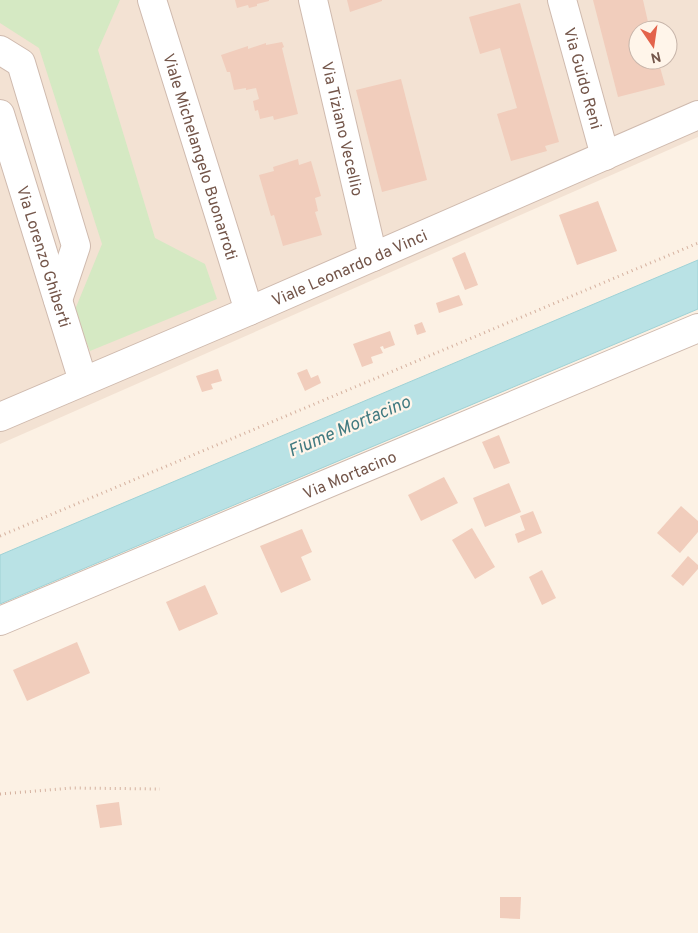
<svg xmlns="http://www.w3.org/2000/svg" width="698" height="933" viewBox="0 0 698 933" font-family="Overpass,sans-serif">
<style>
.residential{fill:#f3e2d3;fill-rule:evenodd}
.green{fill:#d5e9c3}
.water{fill:#b9e2e5;stroke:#9fd2d6}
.building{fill:#f1cdbc}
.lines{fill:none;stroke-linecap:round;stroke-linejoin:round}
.minor-casing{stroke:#cfbaae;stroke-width:30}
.path{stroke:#d5b19f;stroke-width:3;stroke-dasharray:1 4;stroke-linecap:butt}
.minor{stroke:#fff;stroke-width:28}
.labels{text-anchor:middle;stroke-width:4.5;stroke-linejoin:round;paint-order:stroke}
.street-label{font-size:16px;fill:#74564a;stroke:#fff5ea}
.water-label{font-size:18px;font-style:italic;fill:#417a80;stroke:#fff5ea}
</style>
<rect width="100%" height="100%" fill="#fcf1e4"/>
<path class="residential" d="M 0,0 L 698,0 L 698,137 L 0,444 ZM 638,30 L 668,30 L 668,60 L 638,60 Z"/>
<path class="green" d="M 0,0 L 120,0 L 98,50 L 155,238 L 205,264 L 217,299 L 90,351 L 74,312 L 102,244 L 39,48 L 0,23 Z"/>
<path class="water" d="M 698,260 L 698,309 L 0,604 L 0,555 Z"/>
<g class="building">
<path d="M 235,0 L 269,0 L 269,1 L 257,4 L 257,6 L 249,8 L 248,5 L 237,8 Z"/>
<path d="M 347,0 L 382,0 L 382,1 L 350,12 Z"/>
<path d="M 593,0 L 643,0 L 648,22 L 644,23 L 645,30 L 638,30 L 638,60 L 658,60 L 665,85 L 618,97 Z"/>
<path d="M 520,3 L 559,142 L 545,146 L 547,151 L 511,161 L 497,114 L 517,108 L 500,48 L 480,54 L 469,17 Z"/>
<path d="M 282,42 L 284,47 L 282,48 L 298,114 L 274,120 L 273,116 L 260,119 L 258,110 L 255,111 L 253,101 L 259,99 L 256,88 L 246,90 L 246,88 L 234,90 L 230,72 L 227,72 L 221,55 L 248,46 L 248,49 L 266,43 L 266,45 Z"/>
<path d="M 401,79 L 427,180 L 382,192 L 356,90 Z"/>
<path d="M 298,159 L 299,165 L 311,161 L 321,196 L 315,198 L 318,211 L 315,212 L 322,235 L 283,246 L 274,215 L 271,216 L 259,175 L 274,171 L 273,167 Z"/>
<path d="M 598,201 L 617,251 L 577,265 L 559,215 Z"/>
<path d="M 465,252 L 478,285 L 465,290 L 452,258 Z"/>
<path d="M 459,295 L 463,305 L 439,313 L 436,303 Z"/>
<path d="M 422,322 L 426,332 L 417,335 L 414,325 Z"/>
<path d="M 390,331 L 395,345 L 384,349 L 383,346 L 380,347 L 383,353 L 371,357 L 373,363 L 362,367 L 353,344 Z"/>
<path d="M 218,369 L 222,381 L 211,384 L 213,389 L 202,392 L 196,376 Z"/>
<path d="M 307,369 L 311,378 L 318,375 L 321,383 L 305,391 L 297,373 Z"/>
<path d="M 499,435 L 510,463 L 494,469 L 482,442 Z"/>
<path d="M 444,477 L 458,503 L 421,521 L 408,495 Z"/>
<path d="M 509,483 L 521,512 L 485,527 L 473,498 Z"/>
<path d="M 681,506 L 698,521 L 698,532 L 680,553 L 657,533 Z"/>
<path d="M 533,511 L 542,533 L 518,543 L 515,534 L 525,530 L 520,516 Z"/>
<path d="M 472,528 L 495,567 L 475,579 L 452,540 Z"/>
<path d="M 302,529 L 312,552 L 301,557 L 311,580 L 281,593 L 260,546 Z"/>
<path d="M 688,556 L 698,565 L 698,569 L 683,586 L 671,576 Z"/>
<path d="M 542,570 L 556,598 L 542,605 L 529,577 Z"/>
<path d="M 205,585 L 218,614 L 179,631 L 166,602 Z"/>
<path d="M 77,642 L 90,673 L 27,701 L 13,670 Z"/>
<path d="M 119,802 L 122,825 L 100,828 L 96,805 Z"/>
<path d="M 500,897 L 521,897 L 520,919 L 500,918 Z"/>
</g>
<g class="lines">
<g class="minor-casing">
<g id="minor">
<path id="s1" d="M 152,0 L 249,311"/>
<path id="s2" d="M 313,0 L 373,257"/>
<path id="s3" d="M 562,0 L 605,156"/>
<path d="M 0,50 L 21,63 L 76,246 L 58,300"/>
<path id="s4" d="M 0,114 L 83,381"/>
<path id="s5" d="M 0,417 L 249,311 L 698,115"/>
<path id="s6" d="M 0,621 L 698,328"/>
</g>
</g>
<g class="path">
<path d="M 0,536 L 698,243"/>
<path d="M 0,794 L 72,788 L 160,789"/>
</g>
<use href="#minor" class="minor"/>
</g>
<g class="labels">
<g class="street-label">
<text dy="6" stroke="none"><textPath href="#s3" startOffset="81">Via Guido Reni</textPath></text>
<text dy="6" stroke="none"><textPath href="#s2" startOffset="132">Via Tiziano Vecellio</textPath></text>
<text dy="6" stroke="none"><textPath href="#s1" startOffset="164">Viale Michelangelo Buonarroti</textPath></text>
<text dy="6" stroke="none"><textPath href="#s4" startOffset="149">Via Lorenzo Ghiberti</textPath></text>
<text dy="6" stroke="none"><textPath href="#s5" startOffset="380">Viale Leonardo da Vinci</textPath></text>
<text dy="6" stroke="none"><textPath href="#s6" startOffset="379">Via Mortacino</textPath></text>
</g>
<g class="water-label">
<text transform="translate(349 426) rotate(-23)" y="6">Fiume Mortacino</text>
</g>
</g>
<g transform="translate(653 45) rotate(167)"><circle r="24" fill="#fff5ea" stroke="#c7b5aa"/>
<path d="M0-4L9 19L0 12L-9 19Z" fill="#e3634b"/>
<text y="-8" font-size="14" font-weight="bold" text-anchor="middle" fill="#74564a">N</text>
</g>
</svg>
